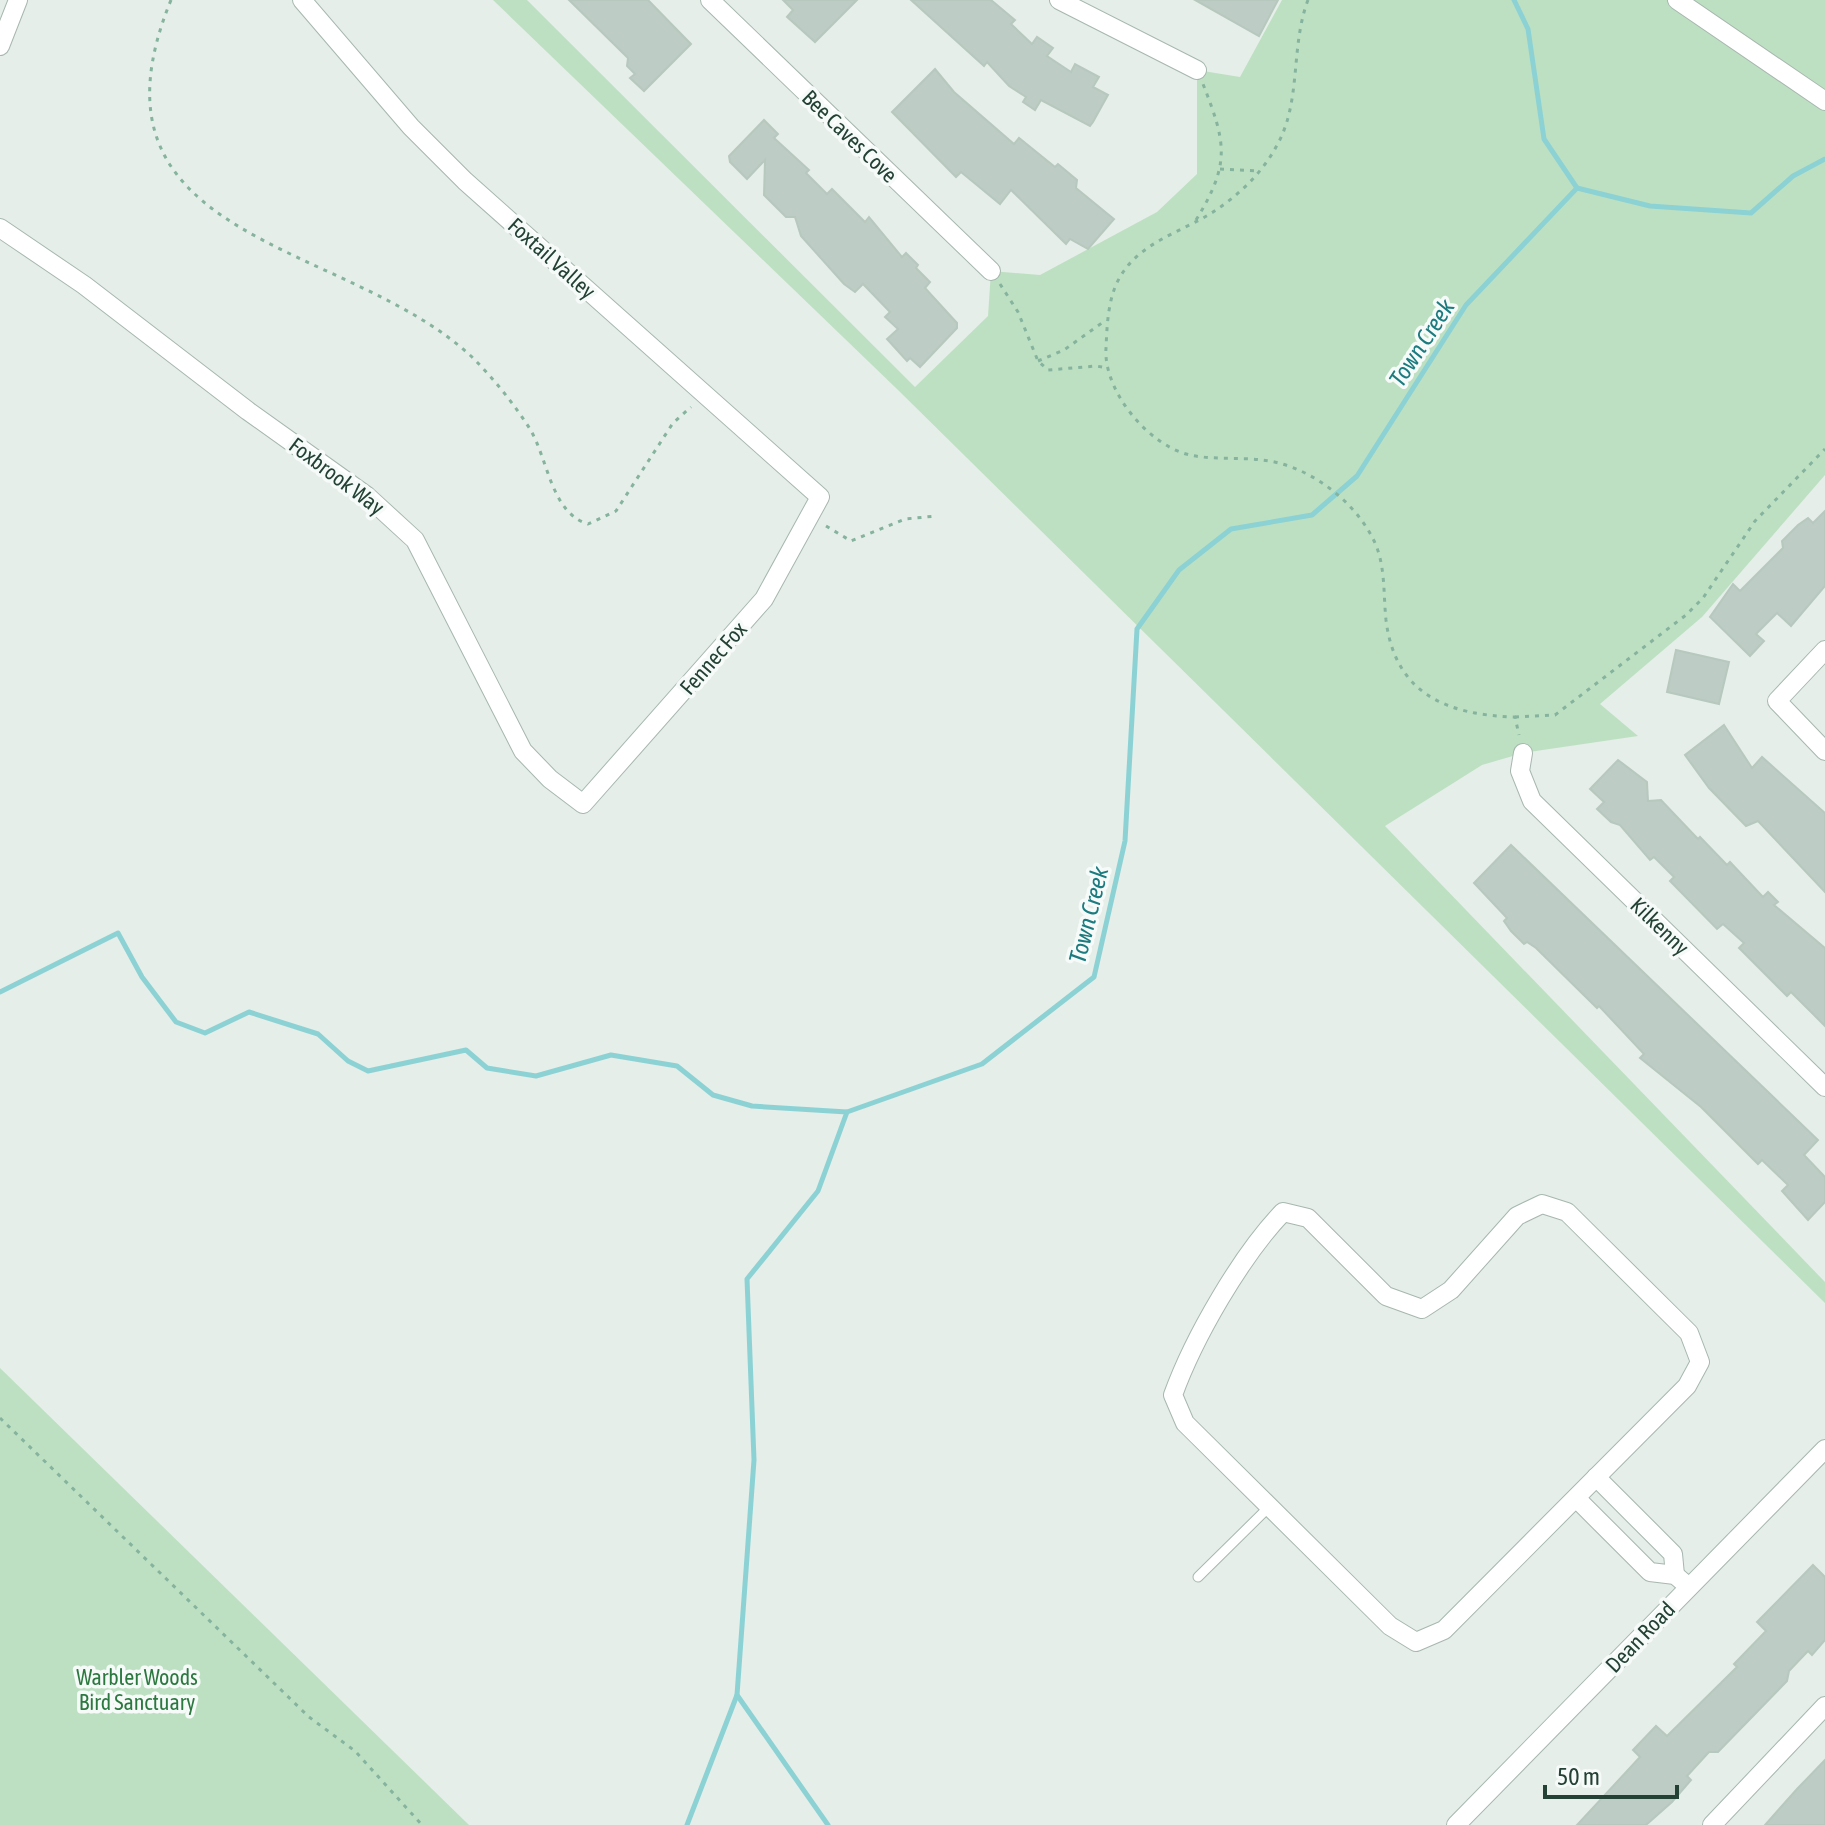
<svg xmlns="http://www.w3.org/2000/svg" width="1825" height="1825" viewBox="0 0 1825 1825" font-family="'Asap Condensed',sans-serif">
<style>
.green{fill:#bee0c2}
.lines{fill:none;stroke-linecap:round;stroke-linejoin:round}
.stream{stroke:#8cd2d4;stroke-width:5}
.building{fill:#bdccc4;stroke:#b7c8bf;stroke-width:2}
.lane-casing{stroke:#a7b7af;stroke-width:11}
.street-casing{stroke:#a7b7af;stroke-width:20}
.path{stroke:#85b39e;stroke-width:3;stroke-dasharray:4 6;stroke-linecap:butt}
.lane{stroke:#fff;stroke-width:9}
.street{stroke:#fff;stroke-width:18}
.labels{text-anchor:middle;stroke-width:7;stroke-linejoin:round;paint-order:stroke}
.street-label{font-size:22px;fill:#234135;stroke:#f6faf8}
.park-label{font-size:22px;fill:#2c7940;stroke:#f6faf8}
.water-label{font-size:24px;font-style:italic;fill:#1b7b7f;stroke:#f6faf8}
</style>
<rect width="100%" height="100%" fill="#e5eee9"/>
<g class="green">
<path d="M 493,0 L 527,0 L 915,387 L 988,316 L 991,271 L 1040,275 L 1157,212 L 1197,174 L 1197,70 L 1240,77 L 1282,0 L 1825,0 L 1825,475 L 1702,617 L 1600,704 L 1638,736 L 1523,753 L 1482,765 L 1385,826 L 1825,1282 L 1825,1303 L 898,390 Z"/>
<path d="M 0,1368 L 469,1825 L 0,1825 Z"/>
</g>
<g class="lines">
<g class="stream">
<path d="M 1514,0 L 1528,29 L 1544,139 L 1577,188"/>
<path d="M 0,992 L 118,933 L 142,977 L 176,1022 L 205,1033 L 249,1012 L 318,1034 L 348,1061 L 368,1071 L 466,1050 L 487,1068 L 536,1076 L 611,1055 L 677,1066 L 713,1095 L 752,1106 L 847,1112 L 982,1064 L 1094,977 L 1125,841 L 1137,629 L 1179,570 L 1231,529 L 1312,515 L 1357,476 L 1466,305 L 1577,188 L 1650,206 L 1751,213 L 1793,176 L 1825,159"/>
<path d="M 687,1825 L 737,1695"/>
<path d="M 828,1825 L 737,1695 L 754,1460 L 747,1279 L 818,1191 L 847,1112"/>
</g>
</g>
<g class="building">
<path d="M 569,0 L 648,0 L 691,44 L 644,91 L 630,78 L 635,74 L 627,66 L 628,58 Z"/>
<path d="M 783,0 L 857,0 L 815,42 L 787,17 L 793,10 Z"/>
<path d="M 911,0 L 991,0 L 1015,20 L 1011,24 L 1032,44 L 1037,37 L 1053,48 L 1047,56 L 1071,72 L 1075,64 L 1099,77 L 1093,87 L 1108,95 L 1093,122 L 1090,126 L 1041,100 L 1035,110 L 1023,102 L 1026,97 L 1009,86 L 987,62 L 984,66 Z"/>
<path d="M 1195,0 L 1278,0 L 1259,36 Z"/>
<path d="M 935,69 L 954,92 L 1014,144 L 1019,138 L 1055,167 L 1058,164 L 1077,180 L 1076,188 L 1114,219 L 1088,249 L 1070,239 L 1066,244 L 1011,190 L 1000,204 L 961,172 L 956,177 L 892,112 Z"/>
<path d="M 764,120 L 778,134 L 774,138 L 809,170 L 806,173 L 827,194 L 832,189 L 865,222 L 869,217 L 902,257 L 906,253 L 918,265 L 916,268 L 930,282 L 925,288 L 957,323 L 957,328 L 920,367 L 910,358 L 907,361 L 887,339 L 898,329 L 885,317 L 890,312 L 863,284 L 855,292 L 844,284 L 801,236 L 795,217 L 786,217 L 764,195 L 765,160 L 747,179 L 730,162 L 729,156 Z"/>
<path d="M 1825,511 L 1825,586 L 1791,626 L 1777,613 L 1756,634 L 1764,641 L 1750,656 L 1710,617 L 1733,584 L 1740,591 L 1783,548 L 1782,541 L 1798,525 L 1808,518 L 1813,523 Z"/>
<path d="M 1676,650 L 1729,662 L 1719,704 L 1667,692 Z"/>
<path d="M 1724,725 L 1752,768 L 1762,757 L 1825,813 L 1825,892 L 1758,821 L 1746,826 L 1709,788 L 1685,755 Z"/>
<path d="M 1618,760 L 1647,782 L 1648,801 L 1661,800 L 1698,839 L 1700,837 L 1727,865 L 1730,862 L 1763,897 L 1768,892 L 1778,902 L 1774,905 L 1825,948 L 1825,1026 L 1791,992 L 1787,996 L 1739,948 L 1744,943 L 1723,924 L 1717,929 L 1670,881 L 1674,877 L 1654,857 L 1650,860 L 1620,825 L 1611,822 L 1597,809 L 1604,802 L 1590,789 Z"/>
<path d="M 1511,845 L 1818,1140 L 1804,1155 L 1825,1177 L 1825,1202 L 1808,1220 L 1782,1191 L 1788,1185 L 1762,1160 L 1758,1164 L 1701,1107 L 1640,1058 L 1644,1054 L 1599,1006 L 1597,1008 L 1536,948 L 1527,942 L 1524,944 L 1511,931 L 1504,921 L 1507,918 L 1474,883 Z"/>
<path d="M 1813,1565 L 1825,1577 L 1825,1640 L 1812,1655 L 1808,1651 L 1789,1671 L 1787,1681 L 1718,1752 L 1709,1752 L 1687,1776 L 1691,1780 L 1672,1802 L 1646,1825 L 1577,1825 L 1640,1757 L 1633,1750 L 1656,1726 L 1667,1736 L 1737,1667 L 1734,1664 L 1766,1631 L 1757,1622 Z"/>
<path d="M 1825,1760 L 1825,1825 L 1765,1825 L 1797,1789 Z"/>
</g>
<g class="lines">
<g class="lane-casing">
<path id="lane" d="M 1198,1577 L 1269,1507"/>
</g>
<g class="street-casing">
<g id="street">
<path d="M 710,0 L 991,271"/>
<path d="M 1059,0 L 1197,70"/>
<path d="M 1677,0 L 1825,101"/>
<path d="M 0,46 L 18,0"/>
<path d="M 0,228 L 84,285 L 248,411 L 367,496 L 415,540 L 523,751 L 550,779 L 583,804 L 764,599 L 820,497 L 465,181 L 411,127 L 302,0"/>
<path d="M 1825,650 L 1777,701 L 1825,751"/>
<path d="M 1523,753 L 1520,771 L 1532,801 L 1825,1087"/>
<path d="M 1542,1204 L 1567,1212 L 1689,1333 L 1700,1362 L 1687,1386 L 1444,1630 L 1416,1642 L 1390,1626 L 1185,1423 L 1173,1395 C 1194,1337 1241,1256 1283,1212 L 1308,1218 L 1386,1296 L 1422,1309 L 1451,1290 L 1517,1216 Z"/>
<path d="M 1596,1477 L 1673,1554 L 1675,1575"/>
<path d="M 1576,1498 L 1650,1572 L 1675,1575 L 1689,1587"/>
<path d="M 1456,1825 L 1825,1449"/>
<path d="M 1712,1825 L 1825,1706"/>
</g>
</g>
<g class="path">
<path d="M 171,0 C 71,244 348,239 473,358 C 494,379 514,404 530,429 C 548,459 551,513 588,524 L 616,511 L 673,423 L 691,407"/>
<path d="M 1308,0 C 1290,47 1302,103 1276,147 C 1262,173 1238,196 1213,212 C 1182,232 1140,242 1120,277 C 1108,297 1107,325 1106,348 C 1103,391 1149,446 1190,455 C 1213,460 1239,457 1262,460 C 1305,464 1352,498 1372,537 C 1386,562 1383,592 1386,620 C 1395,694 1447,715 1515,717 L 1519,735"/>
<path d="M 1220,169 L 1259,171"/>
<path d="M 1196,220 C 1231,163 1226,143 1203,84"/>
<path d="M 1000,284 L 1018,312 L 1038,361 L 1048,370 L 1096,366 L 1108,368"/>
<path d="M 1038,361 L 1064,350 L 1106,320"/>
<path d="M 826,526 L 851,541 L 905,519 L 936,516"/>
<path d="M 1515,717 L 1555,715 L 1686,615 L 1703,598 L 1755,521 L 1825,449"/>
<path d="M 0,1418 L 309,1717 L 355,1751 L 422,1825"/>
</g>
<use href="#lane" class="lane"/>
<use href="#street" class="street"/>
</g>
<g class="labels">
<g class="street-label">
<text transform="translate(850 136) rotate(44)" y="8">Bee Caves Cove</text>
<text transform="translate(552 258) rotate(42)" y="8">Foxtail Valley</text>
<text transform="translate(337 476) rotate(37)" y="8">Foxbrook Way</text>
<text transform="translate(713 658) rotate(-49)" y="8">Fennec Fox</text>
<text transform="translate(1660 926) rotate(44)" y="8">Kilkenny</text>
<text transform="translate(1640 1637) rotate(-46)" y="8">Dean Road</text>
</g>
<g class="park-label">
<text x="137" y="1685">Warbler Woods<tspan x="137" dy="25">Bird Sanctuary</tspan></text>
</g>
<g class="water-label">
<text transform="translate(1422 343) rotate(-57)" y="8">Town Creek</text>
<text transform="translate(1089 915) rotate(-76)" y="8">Town Creek</text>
</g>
</g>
<path d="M1545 1785v12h132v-12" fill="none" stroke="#234135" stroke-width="4"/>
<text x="1557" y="1785" font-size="24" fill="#234135" stroke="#f6faf8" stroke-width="6" paint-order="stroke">50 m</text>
</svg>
